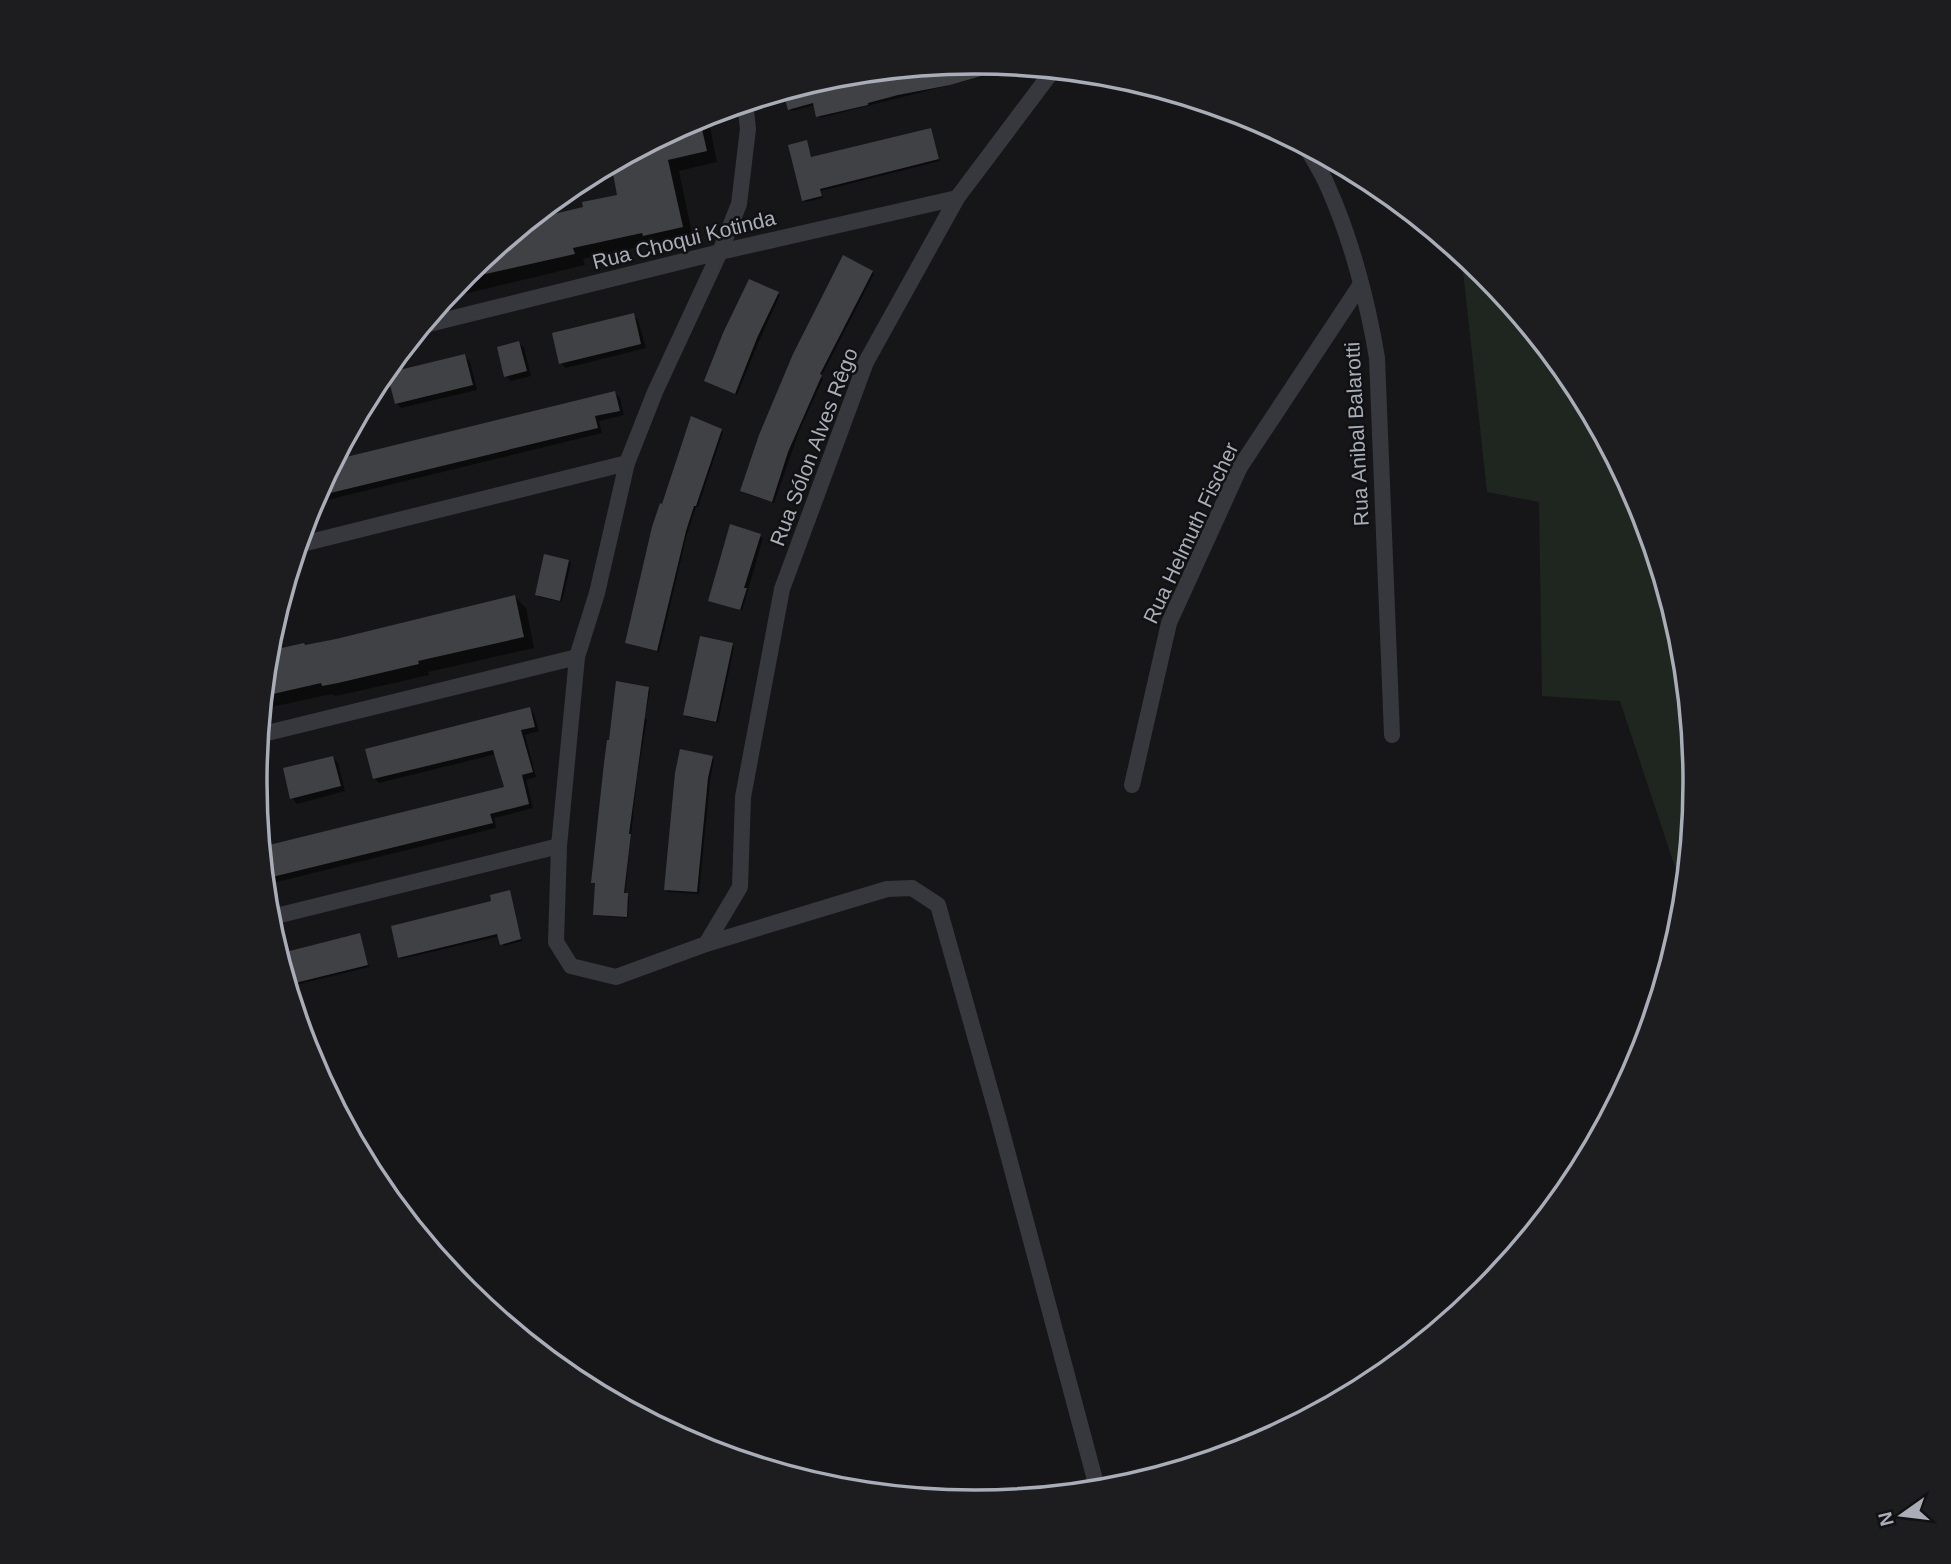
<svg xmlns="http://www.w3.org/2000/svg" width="1951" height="1564" viewBox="0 0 1951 1564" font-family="Helvetica,sans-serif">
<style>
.green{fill:#1e261f}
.shadow{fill:#0007}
.building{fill:#404145}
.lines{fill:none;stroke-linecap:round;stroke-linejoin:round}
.minor{stroke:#37383d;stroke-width:16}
.labels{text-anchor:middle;stroke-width:5;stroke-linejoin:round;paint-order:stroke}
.street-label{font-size:21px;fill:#a8adb8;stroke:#111113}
.rim{fill:none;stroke:#a8adb8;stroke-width:3.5}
</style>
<rect width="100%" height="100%" fill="#161618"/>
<path class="green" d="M 1461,252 L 1485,273 L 1575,382 L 1642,507 L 1682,642 L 1696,782 L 1685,897 L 1620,701 L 1542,696 L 1539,502 L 1487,492 Z"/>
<g class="shadow">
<path d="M 976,61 L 1003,64 L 1005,71 L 820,118 L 815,105 L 792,111 L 789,109 L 866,72 Z"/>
<path d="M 702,115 L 709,122 L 717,162 L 679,171 L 693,238 L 656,246 L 653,244 L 583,259 L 585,265 L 444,299 L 466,272 L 619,197 L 613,163 Z"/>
<path d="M 931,130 L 940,161 L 821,191 L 823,198 L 806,202 L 804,200 L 806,142 L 812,159 Z"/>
<path d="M 872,272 L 874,274 L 821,377 L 823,379 L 800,429 L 774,503 L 744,493 L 742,491 Z"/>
<path d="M 750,281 L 780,295 L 759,341 L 737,395 L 709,383 Z"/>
<path d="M 633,315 L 638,320 L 646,348 L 566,368 L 561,363 Z"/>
<path d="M 519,343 L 524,348 L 531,376 L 511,381 L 506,376 Z"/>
<path d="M 464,356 L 470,362 L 477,390 L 401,408 L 396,403 Z"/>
<path d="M 614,393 L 620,398 L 624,415 L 599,421 L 602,433 L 311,504 L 333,462 Z"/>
<path d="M 365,403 L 368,416 L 356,419 Z"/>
<path d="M 721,430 L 723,432 L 698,507 L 696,507 L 687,534 L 659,652 L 629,644 L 627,642 Z"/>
<path d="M 731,526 L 763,538 L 742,611 L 710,600 Z"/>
<path d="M 569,561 L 571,563 L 562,602 L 539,597 L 537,594 Z"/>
<path d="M 515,597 L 526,608 L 534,648 L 428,672 L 429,675 L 350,693 L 335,696 L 332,694 L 267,708 L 267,712 L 262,713 L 268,652 L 304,644 L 306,647 Z"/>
<path d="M 732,645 L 734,647 L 718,723 L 687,717 L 685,715 Z"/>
<path d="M 648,688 L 650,690 L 645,718 L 647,720 L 637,778 L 625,895 L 629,897 L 628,918 L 597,916 L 595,914 L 595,884 L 593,882 Z"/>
<path d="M 530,709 L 534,714 L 539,731 L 525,735 L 536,777 L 526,780 L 533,808 L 494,818 L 496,828 L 265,885 L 261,849 L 507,789 L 496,754 L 379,783 L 374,778 Z"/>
<path d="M 333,758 L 338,763 L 345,791 L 297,804 L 292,798 Z"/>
<path d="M 712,758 L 714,760 L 710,781 L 699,894 L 668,892 L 666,889 Z"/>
<path d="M 255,783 L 262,812 L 258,813 Z"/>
<path d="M 509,892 L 522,941 L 504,946 L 500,936 L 401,959 L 399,957 Z"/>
<path d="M 360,935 L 369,967 L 288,987 L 278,955 Z"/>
</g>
<g class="building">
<path d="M 976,61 L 1013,67 L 950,85 L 898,95 L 868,103 L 868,105 L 816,117 L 813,103 L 788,110 L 783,92 L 865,72 Z"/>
<path d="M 699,116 L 707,151 L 668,160 L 683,227 L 643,236 L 642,233 L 573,248 L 575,254 L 459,280 L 466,272 L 529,220 L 583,207 L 582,202 L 617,195 L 611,163 Z"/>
<path d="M 931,128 L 939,159 L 820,189 L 822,196 L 802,201 L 788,145 L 807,140 L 811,157 Z"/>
<path d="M 843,255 L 873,271 L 820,374 L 822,375 L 788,452 L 772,502 L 740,491 L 759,435 L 793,354 Z"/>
<path d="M 749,279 L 779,292 L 757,338 L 735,394 L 704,381 L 723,333 Z"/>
<path d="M 634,313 L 641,344 L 559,364 L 552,333 Z"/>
<path d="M 519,341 L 527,371 L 504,377 L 497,347 Z"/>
<path d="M 465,354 L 473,385 L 395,404 L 387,373 Z"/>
<path d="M 615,391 L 620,411 L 595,416 L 598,428 L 314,497 L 334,460 Z"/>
<path d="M 691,416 L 722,429 L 696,506 L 694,506 L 686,531 L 657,651 L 625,643 L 652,527 L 660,503 L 662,504 Z"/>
<path d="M 730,524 L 761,534 L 744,588 L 747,588 L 740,610 L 708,601 Z"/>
<path d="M 544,554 L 569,560 L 560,601 L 535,595 Z"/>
<path d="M 515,595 L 524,637 L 418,661 L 419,664 L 338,683 L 322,686 L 321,683 L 273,694 L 267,660 L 268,651 L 304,643 L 305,645 L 336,639 Z"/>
<path d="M 700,636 L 733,643 L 716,722 L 683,715 Z"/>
<path d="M 616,681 L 649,687 L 629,834 L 631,834 L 624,893 L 628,893 L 627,917 L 593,915 L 595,883 L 591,883 L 604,763 L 607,740 L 609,740 Z"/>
<path d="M 530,707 L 535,727 L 521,730 L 533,772 L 522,775 L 529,804 L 490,814 L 493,823 L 264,879 L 261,847 L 504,787 L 493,750 L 373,779 L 365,749 Z"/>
<path d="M 680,749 L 713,756 L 708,778 L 697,892 L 664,890 L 675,773 Z"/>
<path d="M 333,756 L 341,786 L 290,799 L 283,768 Z"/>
<path d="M 510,890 L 521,939 L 500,945 L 497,934 L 398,958 L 391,926 L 491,901 L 490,895 Z"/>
<path d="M 360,933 L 368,965 L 287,985 L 278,954 Z"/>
</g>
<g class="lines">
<g class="minor">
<path d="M 745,102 L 748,129 L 739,204 L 720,252 L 655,392 L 627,463 L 597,593 L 577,657 L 559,846 L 556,942 L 571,966 L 616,977 L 706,944 L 887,889 L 912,888 L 938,905 L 999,1121 L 1098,1491"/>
<path d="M 1305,145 C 1312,158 1322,172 1328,187 C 1351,238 1368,303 1377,358 L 1392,735"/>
<path d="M 421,326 L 720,252 L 957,198"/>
<path d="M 298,545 L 627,463"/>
<path d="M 259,735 L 577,657"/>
<path d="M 1132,785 L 1169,623 L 1240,467 L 1361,284"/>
<path d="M 268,918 L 559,846"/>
<path d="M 706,944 L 740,887 L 743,797 L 782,589 L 866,362 L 957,198 L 1054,69"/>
</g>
</g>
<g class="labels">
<g class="street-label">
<text transform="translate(684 240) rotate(-14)" y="7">Rua Choqui Kotinda</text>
<text transform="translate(1357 434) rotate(-93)" y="7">Rua Anibal Balarotti</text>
<text transform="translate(814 447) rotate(-69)" y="7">Rua Sólon Alves Rêgo</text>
<text transform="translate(1191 533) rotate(-65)" y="7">Rua Helmuth Fischer</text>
</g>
</g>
<path d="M0 0H1951V1564H0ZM267 782a708 708 0 1 1 1416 0a708 708 0 1 1-1416 0Z" fill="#1d1d20" fill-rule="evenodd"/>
<path class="rim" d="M267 782a708 708 0 1 1 1416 0a708 708 0 1 1-1416 0Z"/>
<g transform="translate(1902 1515) rotate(256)" stroke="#111113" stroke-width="5" paint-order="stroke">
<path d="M0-5L12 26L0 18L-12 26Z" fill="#a8adb8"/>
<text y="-10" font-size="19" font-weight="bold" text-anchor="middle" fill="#a8adb8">N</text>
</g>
</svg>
